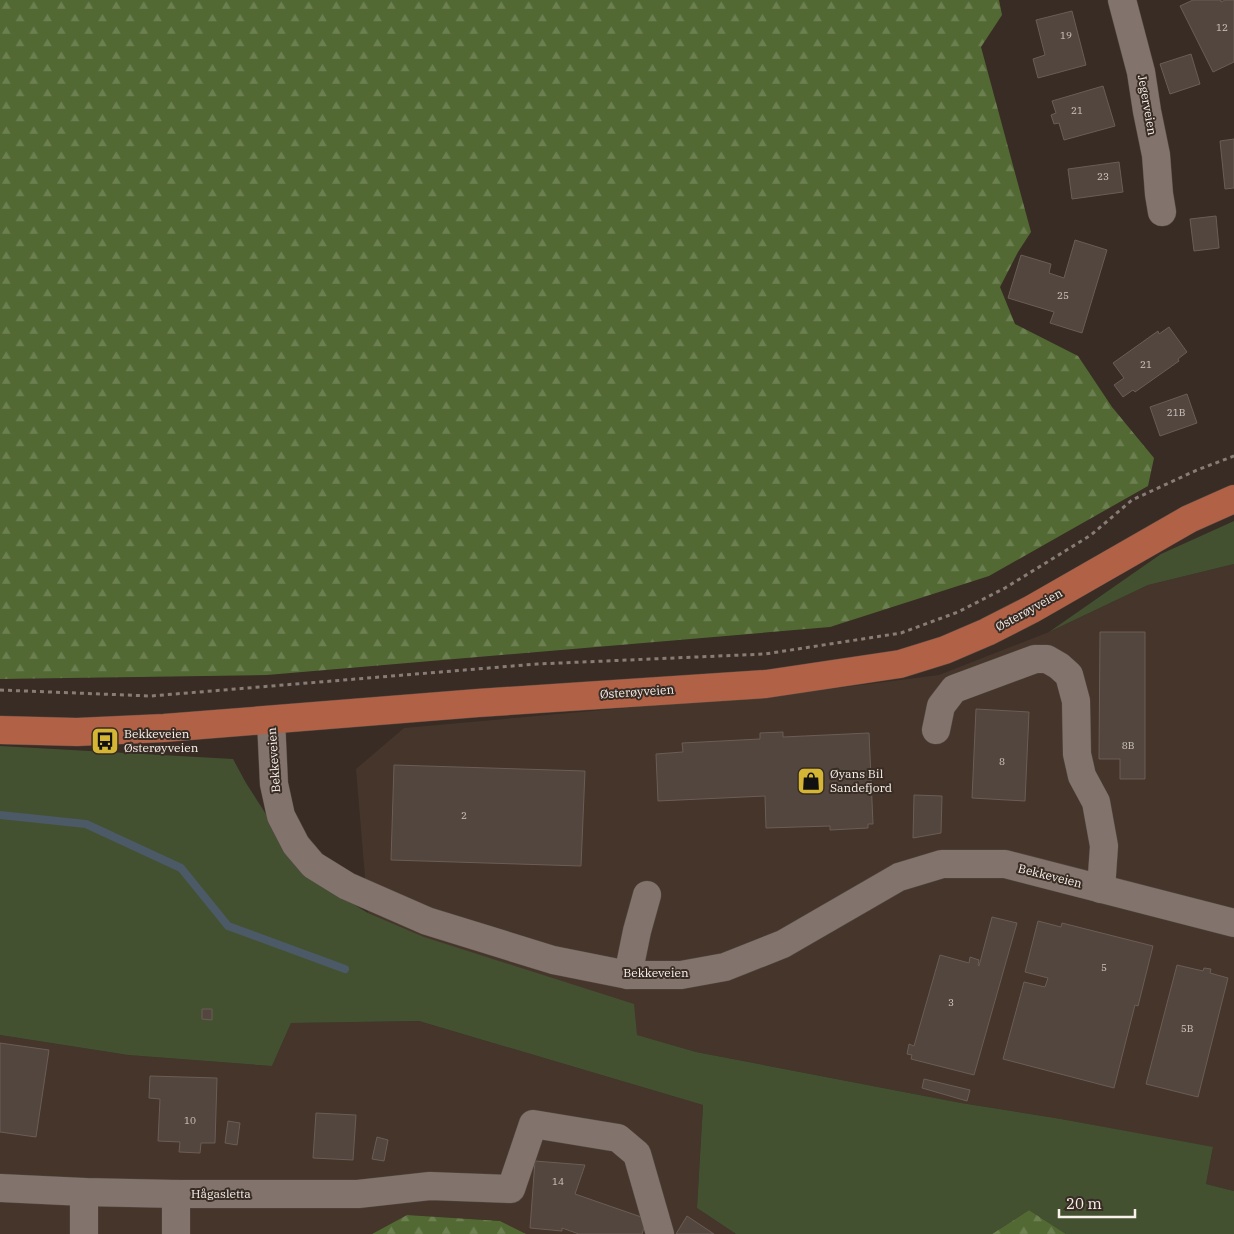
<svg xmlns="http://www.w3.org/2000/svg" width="1234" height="1234" viewBox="0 0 1234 1234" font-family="'IBM Plex Serif',serif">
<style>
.built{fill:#46352a}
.green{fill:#435131}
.forest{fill:url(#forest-firs)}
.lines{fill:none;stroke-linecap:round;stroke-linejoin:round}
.stream{stroke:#4b5a66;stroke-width:8}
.building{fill:#53463e;stroke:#6b5d55}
.minor-casing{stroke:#534943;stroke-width:29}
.major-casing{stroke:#534943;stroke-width:29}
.path{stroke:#877c76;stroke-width:3;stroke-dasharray:4 4;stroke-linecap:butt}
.minor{stroke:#82746c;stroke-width:28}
.major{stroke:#b16146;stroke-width:28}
.labels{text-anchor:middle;stroke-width:4;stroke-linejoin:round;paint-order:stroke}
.number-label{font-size:10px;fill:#d0c6c0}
.street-label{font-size:12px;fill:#f9f1ec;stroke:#382c24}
.poi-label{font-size:12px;fill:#f9f1ec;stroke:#382c24;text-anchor:start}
</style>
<defs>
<pattern id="forest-firs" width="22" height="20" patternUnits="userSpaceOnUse" patternTransform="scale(1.25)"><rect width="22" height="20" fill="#526933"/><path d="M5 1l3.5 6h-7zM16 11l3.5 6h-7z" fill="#6c7f51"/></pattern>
</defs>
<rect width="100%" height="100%" fill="#382c24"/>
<g class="built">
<path d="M 1234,564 L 1234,1191 L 1206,1184 L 1213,1148 L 1061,1119 L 961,1103 L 696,1052 L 636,1035 L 368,913 L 356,769 L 404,728 L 814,691 L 939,675 L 1049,632 L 1148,585 Z"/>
<path d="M 419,1021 L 703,1105 L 697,1208 L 736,1234 L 526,1234 L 500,1221 L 407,1215 L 372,1234 L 0,1234 L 0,1035 L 128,1055 L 272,1066 L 291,1023 Z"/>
</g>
<g class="green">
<path d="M 1234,521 L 1234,564 L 1148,585 L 1049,632 L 1161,554 Z"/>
<path d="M 0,746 L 233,759 L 246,783 L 305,875 L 368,913 L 424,937 L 634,1004 L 637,1035 L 696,1052 L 961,1103 L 1061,1119 L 1213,1147 L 1206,1184 L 1234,1191 L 1234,1234 L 1066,1234 L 1029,1210 L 992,1234 L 736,1234 L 697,1208 L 703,1105 L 419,1021 L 291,1023 L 272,1066 L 128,1055 L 0,1035 Z"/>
</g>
<g class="forest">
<path d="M 0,0 L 999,0 L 1002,15 L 981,47 L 1031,232 L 1018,252 L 1000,287 L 1015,324 L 1078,356 L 1112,407 L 1154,458 L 1148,486 L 989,576 L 830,627 L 267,675 L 0,679 Z"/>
<path d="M 1029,1210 L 1066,1234 L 992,1234 Z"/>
<path d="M 407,1215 L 500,1221 L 526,1234 L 372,1234 Z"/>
</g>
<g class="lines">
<path class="stream" d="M 0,815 L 86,824 L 181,868 L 228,926 L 345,969"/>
</g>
<g class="building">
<path d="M 1193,0 L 1221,0 L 1221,2 L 1225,0 L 1234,0 L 1234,62 L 1213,72 L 1180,6 Z"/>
<path d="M 1072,11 L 1086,65 L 1038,78 L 1033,59 L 1045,55 L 1036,20 Z"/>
<path d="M 1191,54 L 1200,84 L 1170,94 L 1160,64 Z"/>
<path d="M 1103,86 L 1115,126 L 1064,140 L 1059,123 L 1054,124 L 1051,115 L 1056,113 L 1052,101 Z"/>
<path d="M 1234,139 L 1234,188 L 1225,189 L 1220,141 Z"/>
<path d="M 1119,162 L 1123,192 L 1072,199 L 1068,169 Z"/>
<path d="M 1216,216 L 1219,248 L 1194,251 L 1190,219 Z"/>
<path d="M 1075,240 L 1107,250 L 1082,333 L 1050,323 L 1054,312 L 1008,298 L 1021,255 L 1051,264 L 1049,273 L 1064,278 Z"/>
<path d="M 1169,327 L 1187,352 L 1178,359 L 1179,361 L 1135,392 L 1133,390 L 1123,397 L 1114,385 L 1124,378 L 1113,363 L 1158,331 L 1159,334 Z"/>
<path d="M 1187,394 L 1197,423 L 1160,436 L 1150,407 Z"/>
<path d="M 1100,632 L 1145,632 L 1145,779 L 1120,779 L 1120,759 L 1099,759 Z"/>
<path d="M 976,709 L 1029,712 L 1025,801 L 972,798 Z"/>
<path d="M 783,732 L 783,737 L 869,733 L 873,824 L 868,824 L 868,828 L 830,830 L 830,826 L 766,828 L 765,796 L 658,801 L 656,754 L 683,752 L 682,743 L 760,739 L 760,733 Z"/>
<path d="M 394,765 L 585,771 L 581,866 L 391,860 Z"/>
<path d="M 914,795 L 942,796 L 941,833 L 913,838 Z"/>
<path d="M 992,917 L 1017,923 L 974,1075 L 911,1059 L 912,1055 L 907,1054 L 909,1044 L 914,1046 L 940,955 L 969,963 L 970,957 L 979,960 L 978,965 L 979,966 Z"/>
<path d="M 1038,921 L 1061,927 L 1062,923 L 1153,946 L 1138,1006 L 1135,1005 L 1114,1088 L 1003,1059 L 1024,982 L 1045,987 L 1048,978 L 1025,972 Z"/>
<path d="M 1177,965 L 1203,971 L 1204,968 L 1211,969 L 1210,973 L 1228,978 L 1198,1097 L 1146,1084 Z"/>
<path d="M 202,1009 L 212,1009 L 212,1020 L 202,1019 Z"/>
<path d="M 0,1043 L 49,1050 L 36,1137 L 0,1132 Z"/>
<path d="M 150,1076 L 217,1078 L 215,1143 L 201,1143 L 200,1153 L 179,1152 L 180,1142 L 158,1141 L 160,1099 L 149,1098 Z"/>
<path d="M 924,1079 L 970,1090 L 967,1101 L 922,1088 Z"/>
<path d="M 316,1113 L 356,1115 L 353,1160 L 313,1158 Z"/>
<path d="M 228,1121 L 240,1123 L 237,1145 L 225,1143 Z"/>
<path d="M 377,1137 L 388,1140 L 384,1161 L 372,1159 Z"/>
<path d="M 535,1161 L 585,1165 L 575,1194 L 647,1219 L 642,1234 L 579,1234 L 562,1228 L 562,1231 L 530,1228 Z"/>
<path d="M 687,1216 L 714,1234 L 676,1234 Z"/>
</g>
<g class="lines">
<g class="minor-casing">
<g id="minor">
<path d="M 1122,0 L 1141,72 L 1147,111 L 1156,155 L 1159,194 L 1162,212"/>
<path d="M 271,720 L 274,784 L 281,816 L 296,845 L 313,865 L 347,886 L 427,921 L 553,960 L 628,975 L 681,975 L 725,967 L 783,944 L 899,877 L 942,864 L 1005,864 L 1234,923"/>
<path d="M 936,730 L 941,706 L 954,689 L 1035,659 L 1047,659 L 1059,666 L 1069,675 L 1076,701 L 1077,754 L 1082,776 L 1096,802 L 1104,846 L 1101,889"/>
<path d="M 628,975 L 637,931 L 647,895"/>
<path d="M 0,1188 L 84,1192 L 176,1194 L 358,1194 L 430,1186 L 511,1189 L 533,1124 L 618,1138 L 637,1154 L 660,1234"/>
<path d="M 84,1192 L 84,1234"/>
<path d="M 176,1194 L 176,1234"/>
</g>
</g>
<g class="major-casing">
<path id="major" d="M 0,730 L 77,732 L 164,728 L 478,703 L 766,684 L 900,664 L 945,650 L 987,632 L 1032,609 L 1189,519 L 1234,499"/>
</g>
<path class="path" d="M 0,690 L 151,696 L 537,664 L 765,654 L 901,633 L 958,612 L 1005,588 L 1091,535 L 1132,500 L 1197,470 L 1234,456"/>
<use href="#minor" class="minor"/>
<use href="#major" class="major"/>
</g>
<defs>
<g id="bus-square" transform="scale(1.4375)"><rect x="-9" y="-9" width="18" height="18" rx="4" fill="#d5b534" stroke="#382c24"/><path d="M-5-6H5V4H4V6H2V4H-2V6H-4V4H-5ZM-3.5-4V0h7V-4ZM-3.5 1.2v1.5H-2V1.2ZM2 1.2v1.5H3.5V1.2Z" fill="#111"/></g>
<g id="shop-square" transform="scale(1.4375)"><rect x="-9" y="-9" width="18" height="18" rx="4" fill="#d5b534" stroke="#382c24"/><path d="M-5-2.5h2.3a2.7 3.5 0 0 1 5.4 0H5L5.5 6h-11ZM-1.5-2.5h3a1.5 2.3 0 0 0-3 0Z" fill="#111"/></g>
</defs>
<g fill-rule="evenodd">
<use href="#bus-square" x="105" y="741"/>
<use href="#shop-square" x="811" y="781"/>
</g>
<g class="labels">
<g class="number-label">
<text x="1222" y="31">12</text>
<text x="1066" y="39">19</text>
<text x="1077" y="114">21</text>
<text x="1103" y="180">23</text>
<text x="1063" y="299">25</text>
<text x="1146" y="368">21</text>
<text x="1176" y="416">21B</text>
<text x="1128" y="749">8B</text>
<text x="1002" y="765">8</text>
<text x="464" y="819">2</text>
<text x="1104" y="971">5</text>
<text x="951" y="1006">3</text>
<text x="1187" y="1032">5B</text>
<text x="190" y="1124">10</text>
<text x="558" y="1185">14</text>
</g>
<g class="street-label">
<text transform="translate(1147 105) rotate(80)" y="4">Jegerveien</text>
<text transform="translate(1029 610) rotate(-29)" y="4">Østerøyveien</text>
<text transform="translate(637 692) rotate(-4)" y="4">Østerøyveien</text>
<text transform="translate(274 760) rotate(-94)" y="4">Bekkeveien</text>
<text transform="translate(1050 876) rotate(14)" y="4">Bekkeveien</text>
<text x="656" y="977">Bekkeveien</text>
<text x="221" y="1198">Hågasletta</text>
</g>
<g class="poi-label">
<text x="124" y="738">Bekkeveien<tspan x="124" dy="14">Østerøyveien</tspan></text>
<text x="830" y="778">Øyans Bil<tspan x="830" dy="14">Sandefjord</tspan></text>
</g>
</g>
<path d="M1059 1209v8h76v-8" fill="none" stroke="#f9f1ec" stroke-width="2.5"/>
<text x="1066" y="1209" font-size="15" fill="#f9f1ec" stroke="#382c24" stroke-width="4" paint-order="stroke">20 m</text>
</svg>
